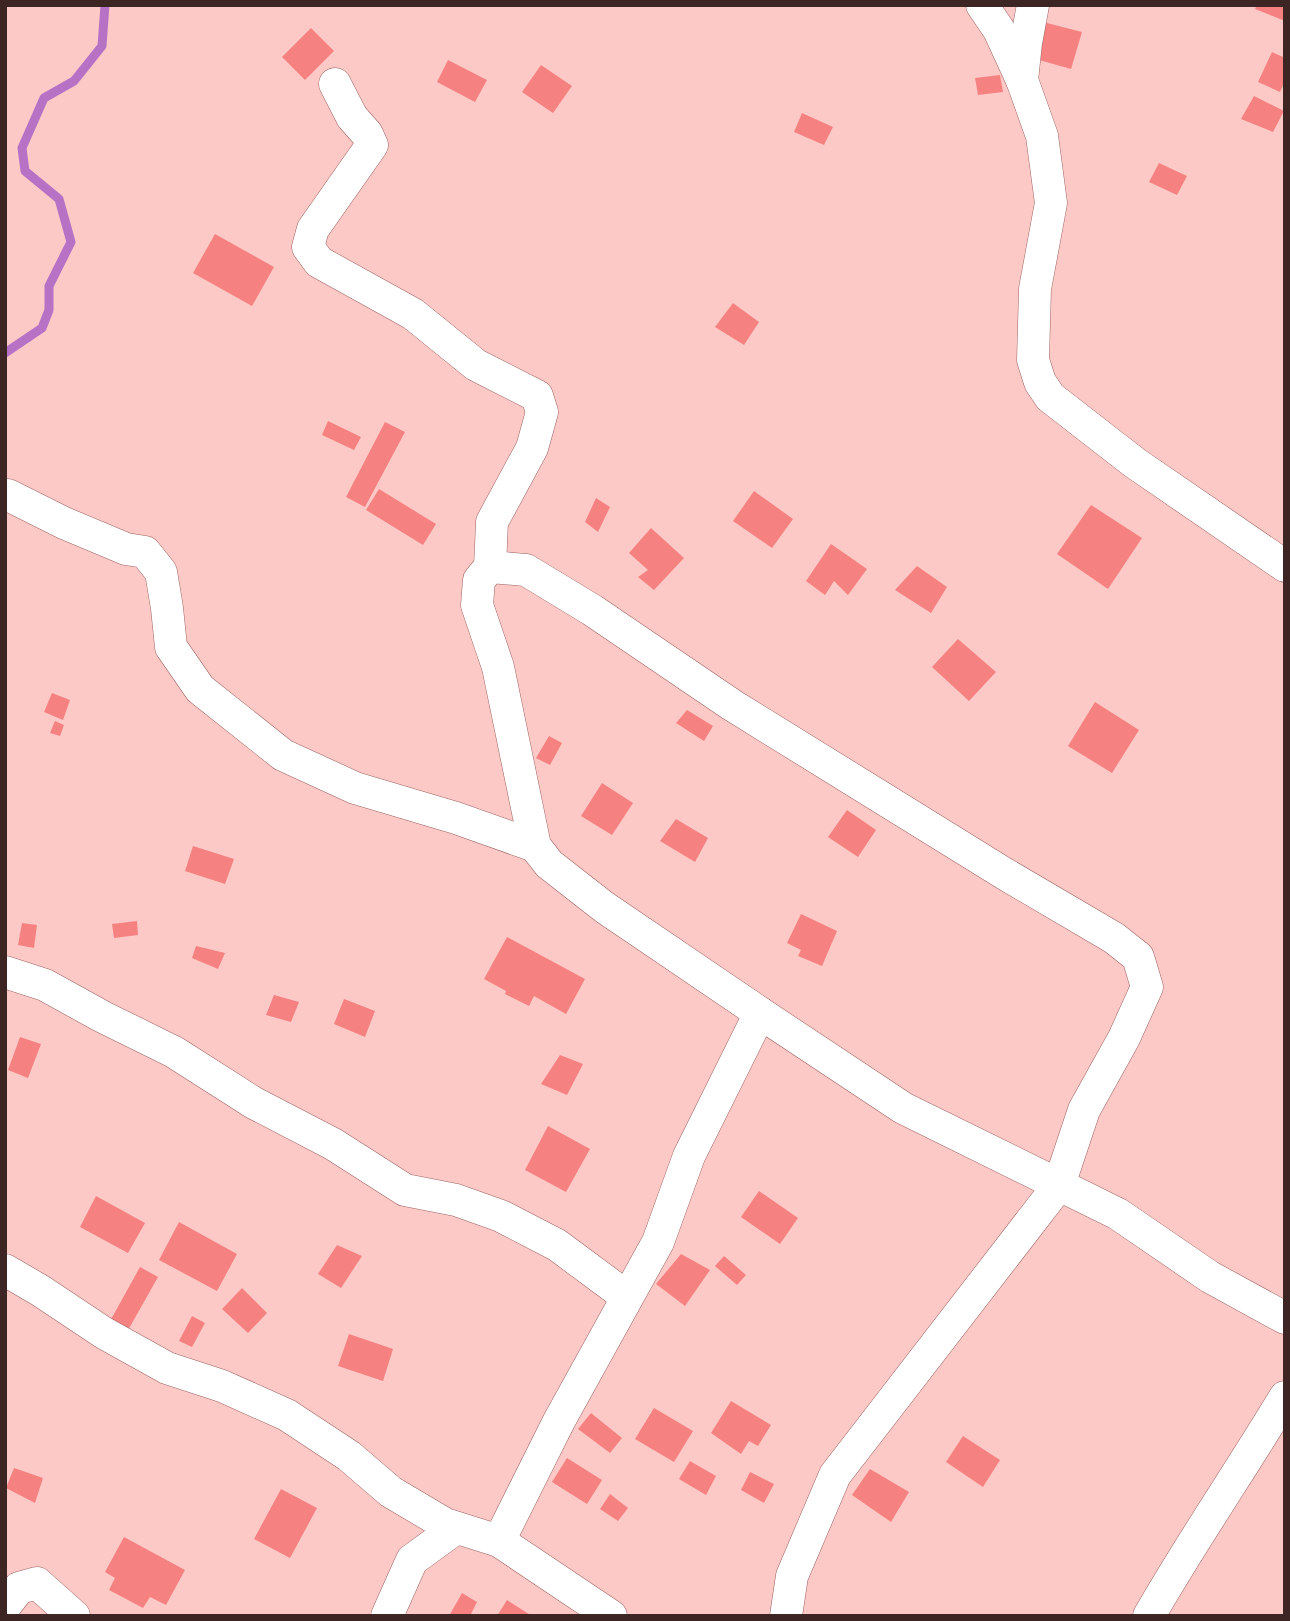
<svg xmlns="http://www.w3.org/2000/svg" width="1290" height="1621" viewBox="0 0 1290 1621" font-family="Helvetica,sans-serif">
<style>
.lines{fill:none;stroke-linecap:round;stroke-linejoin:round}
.stream{stroke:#b872c5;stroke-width:9}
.building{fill:#f58281}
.minor-casing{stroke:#9c6362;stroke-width:33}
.minor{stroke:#fff;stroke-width:32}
</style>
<rect width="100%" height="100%" fill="#fdc9c7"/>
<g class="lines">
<path class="stream" d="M 5,353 L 42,328 L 49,310 L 49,286 L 71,242 L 59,199 L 25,171 L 22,148 L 44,98 L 74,81 L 102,46 L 105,5"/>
</g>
<g class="building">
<path d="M 1257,5 L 1285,5 L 1285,21 L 1255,9 Z"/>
<path d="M 1043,22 L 1082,32 L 1071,69 L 1032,58 Z"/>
<path d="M 311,28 L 334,51 L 305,80 L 282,57 Z"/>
<path d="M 1272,52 L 1285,58 L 1285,81 L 1280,92 L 1258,82 Z"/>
<path d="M 448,60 L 487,80 L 475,102 L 437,82 Z"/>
<path d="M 541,65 L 572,86 L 553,113 L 522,92 Z"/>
<path d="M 1000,75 L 1003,92 L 978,95 L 975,78 Z"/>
<path d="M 1254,96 L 1284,111 L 1273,132 L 1241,119 Z"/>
<path d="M 802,113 L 833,127 L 824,145 L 794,132 Z"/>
<path d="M 1159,163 L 1187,176 L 1177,195 L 1149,182 Z"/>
<path d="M 215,234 L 274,267 L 252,306 L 193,273 Z"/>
<path d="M 733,303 L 759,322 L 744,345 L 715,327 Z"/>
<path d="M 328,421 L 361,437 L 354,450 L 322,435 Z"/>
<path d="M 385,422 L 405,432 L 365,507 L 346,497 Z"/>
<path d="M 379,489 L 436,524 L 423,545 L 366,510 Z"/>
<path d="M 754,491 L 793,519 L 772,548 L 733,521 Z"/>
<path d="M 596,498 L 610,507 L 598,532 L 585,522 Z"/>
<path d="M 1091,505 L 1142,538 L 1108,589 L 1057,554 Z"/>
<path d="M 651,528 L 684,558 L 654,590 L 638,577 L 648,570 L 629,553 Z"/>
<path d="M 831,544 L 867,569 L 848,595 L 834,581 L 825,595 L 806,581 Z"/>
<path d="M 917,566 L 947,587 L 931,613 L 895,590 Z"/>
<path d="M 958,639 L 996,672 L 969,701 L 932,667 Z"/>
<path d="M 52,693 L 70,700 L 63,720 L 44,712 Z"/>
<path d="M 1095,702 L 1139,730 L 1112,773 L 1068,746 Z"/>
<path d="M 687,710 L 713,726 L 704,741 L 676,723 Z"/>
<path d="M 55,721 L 64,725 L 60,736 L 50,733 Z"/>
<path d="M 549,736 L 562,743 L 550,765 L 536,758 Z"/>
<path d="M 602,783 L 633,803 L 612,835 L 581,816 Z"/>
<path d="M 847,810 L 876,830 L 858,857 L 828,837 Z"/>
<path d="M 676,819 L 708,838 L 695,862 L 660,841 Z"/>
<path d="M 193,846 L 234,859 L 225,884 L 185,871 Z"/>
<path d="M 801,914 L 837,931 L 822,966 L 798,956 L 801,950 L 787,943 Z"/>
<path d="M 137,921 L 138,935 L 114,938 L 112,924 Z"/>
<path d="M 22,923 L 37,925 L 34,948 L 18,945 Z"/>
<path d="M 507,937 L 585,979 L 566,1014 L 534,996 L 529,1006 L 505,994 L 506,991 L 484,979 Z"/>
<path d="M 196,946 L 225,953 L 218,969 L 192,958 Z"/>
<path d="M 274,995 L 299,1002 L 291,1022 L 266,1015 Z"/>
<path d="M 344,999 L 375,1011 L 365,1037 L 334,1024 Z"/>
<path d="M 20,1037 L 41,1044 L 28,1078 L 8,1070 Z"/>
<path d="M 560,1055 L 583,1064 L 567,1095 L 541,1084 Z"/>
<path d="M 548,1126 L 590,1149 L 566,1192 L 525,1170 Z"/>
<path d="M 759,1191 L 798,1218 L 780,1244 L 741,1217 Z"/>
<path d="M 96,1196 L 145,1223 L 128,1253 L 80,1227 Z"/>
<path d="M 179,1222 L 237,1254 L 217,1291 L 159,1260 Z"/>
<path d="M 337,1245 L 362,1256 L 341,1288 L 318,1274 Z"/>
<path d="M 681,1254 L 710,1270 L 685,1306 L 656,1284 Z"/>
<path d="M 724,1256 L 746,1275 L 737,1285 L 715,1266 Z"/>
<path d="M 140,1267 L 158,1277 L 127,1332 L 109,1323 Z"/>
<path d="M 242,1288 L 267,1313 L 248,1333 L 222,1309 Z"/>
<path d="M 192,1316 L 205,1323 L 192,1347 L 179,1341 Z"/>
<path d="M 349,1334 L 393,1349 L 383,1381 L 338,1366 Z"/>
<path d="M 731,1401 L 771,1425 L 758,1446 L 749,1441 L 741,1454 L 711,1433 Z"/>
<path d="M 654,1408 L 693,1431 L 674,1462 L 635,1439 Z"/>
<path d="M 591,1413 L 622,1438 L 610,1453 L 578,1429 Z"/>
<path d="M 963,1436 L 1000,1460 L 983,1487 L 946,1462 Z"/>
<path d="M 567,1458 L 602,1480 L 587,1504 L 552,1482 Z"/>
<path d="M 690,1461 L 716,1476 L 706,1495 L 679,1479 Z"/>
<path d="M 14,1468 L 43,1478 L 35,1503 L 6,1488 Z"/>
<path d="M 870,1469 L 909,1492 L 891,1522 L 852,1495 Z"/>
<path d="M 750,1472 L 774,1484 L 764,1503 L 741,1490 Z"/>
<path d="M 281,1489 L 317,1508 L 290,1558 L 254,1539 Z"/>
<path d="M 610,1494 L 628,1508 L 618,1521 L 600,1509 Z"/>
<path d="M 124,1537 L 185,1570 L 166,1605 L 150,1597 L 143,1608 L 109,1590 L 115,1578 L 105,1572 Z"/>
<path d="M 462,1593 L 477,1602 L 470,1616 L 449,1616 Z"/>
<path d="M 507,1600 L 532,1616 L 497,1616 Z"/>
</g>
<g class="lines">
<g class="minor-casing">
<g id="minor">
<path d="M 982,5 L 999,30 L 1022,80"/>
<path d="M 1033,5 L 1026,43 L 1022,80 L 1042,136 L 1051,203 L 1035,289 L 1033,360 L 1040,382 L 1050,397 L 1135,463 L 1285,566"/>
<path d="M 335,84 L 352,117 L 367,134 L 372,145 L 313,229 L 308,247 L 319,262 L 413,314 L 476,365 L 537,396 L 542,412 L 532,448 L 492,522 L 490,567"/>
<path d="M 5,496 L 8,495 L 64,523 L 126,549 L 145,552 L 161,572 L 167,608 L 171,647 L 200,689 L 283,755 L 355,788 L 456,818 L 535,846"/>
<path d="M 5,972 L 45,985 L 103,1017 L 174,1052 L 254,1103 L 333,1144 L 405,1190 L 456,1200 L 501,1216 L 557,1245 L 627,1297"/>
<path d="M 5,1270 L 41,1291 L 104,1333 L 167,1368 L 222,1386 L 287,1415 L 349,1456 L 391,1492 L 445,1524 L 499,1541 L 611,1616"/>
<path d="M 499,1541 L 559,1421 L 658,1242 L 689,1156 L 760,1013"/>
<path d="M 5,1606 L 19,1588 L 37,1583 L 74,1616"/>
<path d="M 387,1616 L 412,1560 L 456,1528"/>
<path d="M 786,1616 L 792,1576 L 835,1475 L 1059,1185 L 1084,1110 L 1124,1038 L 1147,987 L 1138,957 L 1114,938 L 1005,874 L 732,705 L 592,610 L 526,570 L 490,567 L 479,580 L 477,605 L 498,667 L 535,846 L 549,864 L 604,907 L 760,1013 L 903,1108 L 1118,1214 L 1210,1277 L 1285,1318"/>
<path d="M 1149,1616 C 1192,1541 1241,1470 1285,1397"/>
</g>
</g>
<use href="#minor" class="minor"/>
</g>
<rect width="1290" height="1621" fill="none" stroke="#3d2524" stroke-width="14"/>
</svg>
